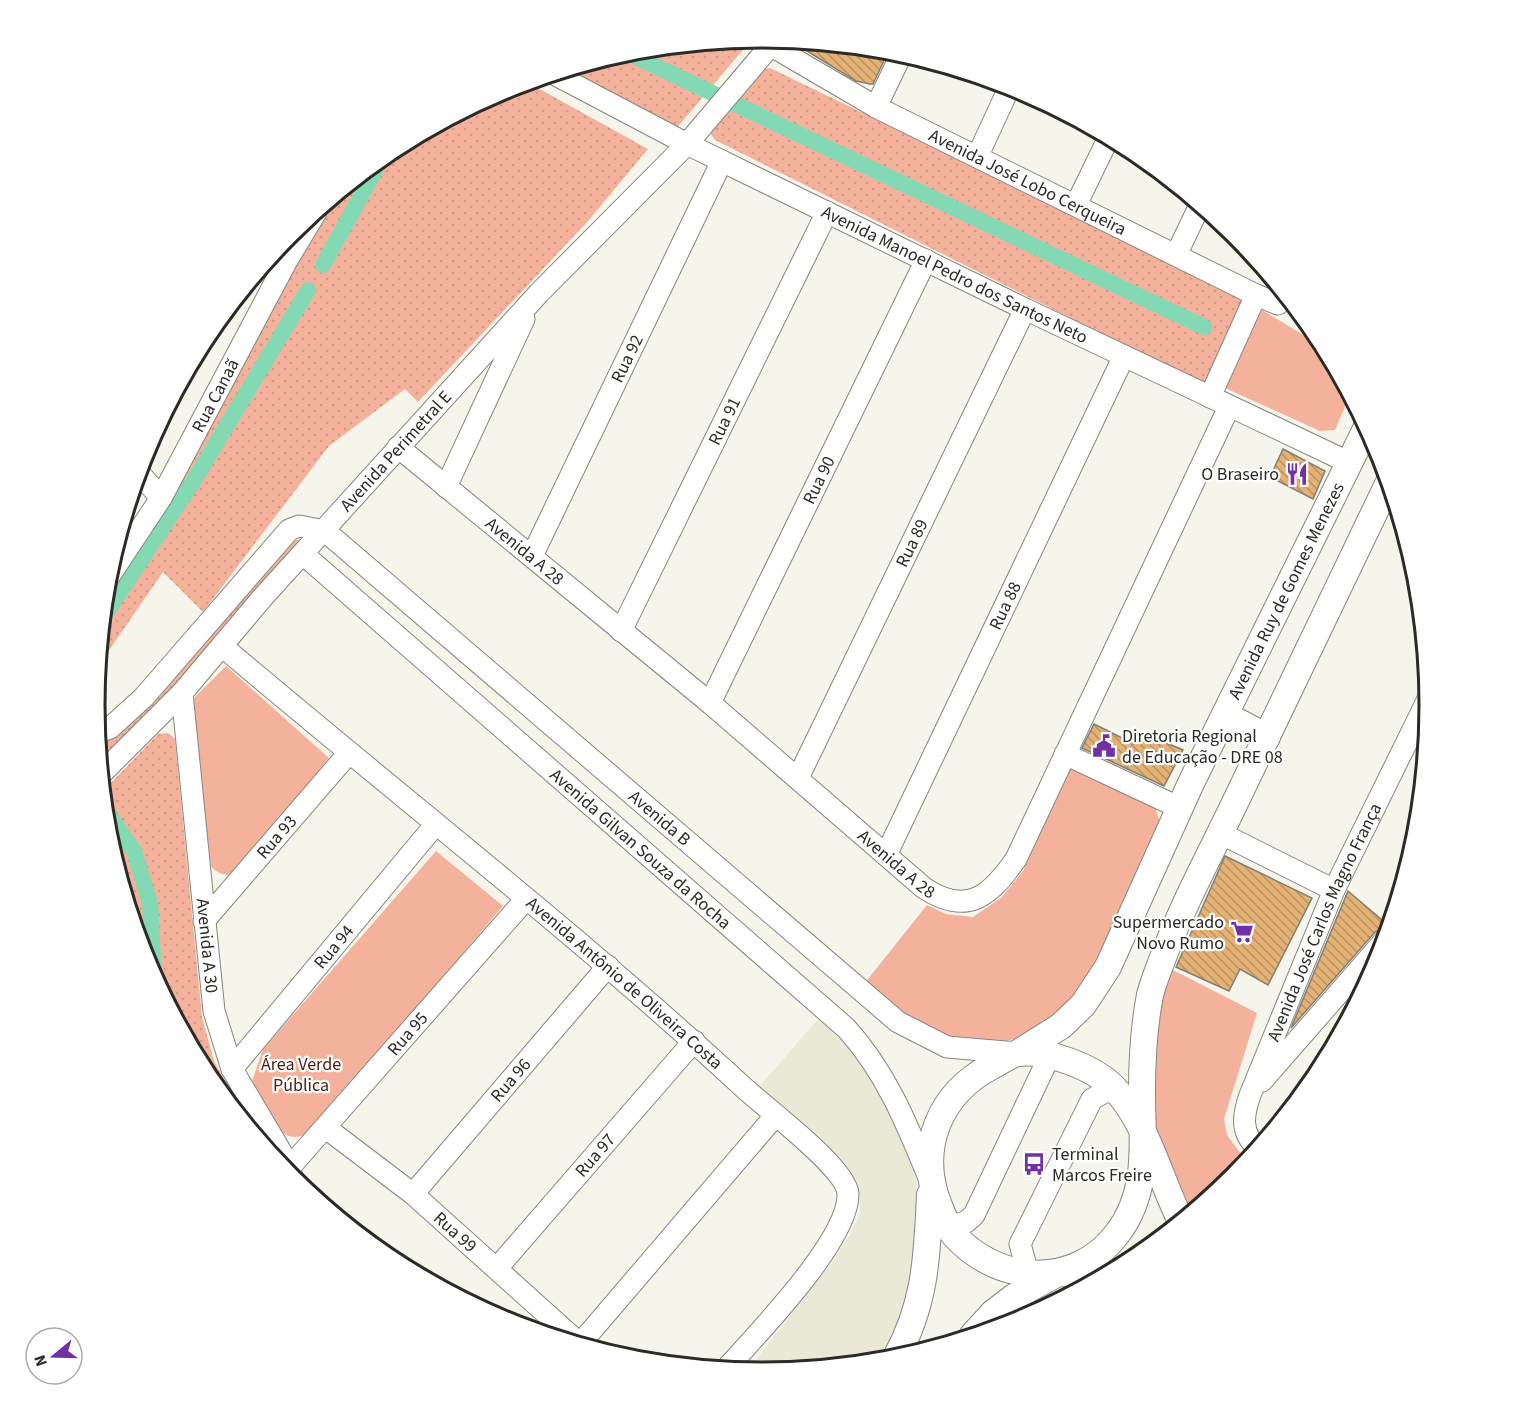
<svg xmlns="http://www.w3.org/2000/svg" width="1525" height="1410" viewBox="0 0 1525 1410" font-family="'Source Sans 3',sans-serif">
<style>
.built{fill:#eae9d8}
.grass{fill:url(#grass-dots)}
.park{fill:#f4b29c}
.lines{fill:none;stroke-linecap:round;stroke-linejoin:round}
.canal{stroke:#84d9b5;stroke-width:16}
.building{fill:url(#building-back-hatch);stroke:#837d76;stroke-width:1.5}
.minor-casing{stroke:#86867d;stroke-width:23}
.major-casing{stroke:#86867d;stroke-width:28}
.minor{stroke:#fff;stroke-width:21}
.major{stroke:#fff;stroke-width:26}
.labels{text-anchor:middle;stroke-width:4.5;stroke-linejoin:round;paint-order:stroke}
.street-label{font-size:18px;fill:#2a2a26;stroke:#fff}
.poi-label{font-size:18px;fill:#2a2a26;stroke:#fff;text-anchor:end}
.park-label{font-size:18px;fill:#4d1e0c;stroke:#fff}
.rim{fill:none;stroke:#2a2a26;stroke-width:3}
</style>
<defs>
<pattern id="grass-dots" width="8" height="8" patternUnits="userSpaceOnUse" patternTransform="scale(1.5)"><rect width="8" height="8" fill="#f4b29c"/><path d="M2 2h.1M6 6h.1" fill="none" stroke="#d19986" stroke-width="1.8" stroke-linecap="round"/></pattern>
<pattern id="building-back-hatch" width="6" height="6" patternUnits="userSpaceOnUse" patternTransform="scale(1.5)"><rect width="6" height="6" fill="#e5b275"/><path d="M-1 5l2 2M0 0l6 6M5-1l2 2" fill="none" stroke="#ba9160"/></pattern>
</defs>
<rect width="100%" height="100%" fill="#f5f5eb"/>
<path class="built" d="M 819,1018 L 862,1062 L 883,1098 L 914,1172 L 921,1203 L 917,1281 L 885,1360 L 763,1372 L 747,1371 L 832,1262 L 849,1236 L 860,1213 L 859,1194 L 852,1176 L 761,1095 L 759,1087 Z"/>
<g class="grass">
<path d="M 753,38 L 675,130 L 568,70 L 633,50 Z"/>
<path d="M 770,68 L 1245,298 L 1206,386 L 715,140 L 711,134 L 713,127 L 763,69 Z"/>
<path d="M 527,82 L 648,149 L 589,220 L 418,402 L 405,389 L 329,446 L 203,612 L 163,572 L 99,665 L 105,602 L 152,529 L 302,256 L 343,190 L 392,150 L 507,88 Z"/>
<path d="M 306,538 L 308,546 L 106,758 L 100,759 L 98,740 L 294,541 Z"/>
<path d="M 168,733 L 175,739 L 202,1017 L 214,1061 L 252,1130 L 207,1076 L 146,960 L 108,835 L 103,791 L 158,734 Z"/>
</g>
<g class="park">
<path d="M 1262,310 L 1325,348 L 1350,395 L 1335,430 L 1320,431 L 1225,388 Z"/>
<path d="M 226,666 L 329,758 L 234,875 C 224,875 217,874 211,866 L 192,700 Z"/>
<path d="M 1068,767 L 1155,807 L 1160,822 L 1093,977 L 1039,1030 L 1015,1039 L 984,1045 L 950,1039 L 916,1025 L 864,984 L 927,905 L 946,914 L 973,917 L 1001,898 L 1023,871 Z"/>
<path d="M 436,851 L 503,906 L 313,1131 C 308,1133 301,1137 295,1137 C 272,1136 260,1101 251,1084 L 263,1049 Z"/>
<path d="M 1171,969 L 1257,1013 L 1224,1119 L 1227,1135 L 1247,1162 L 1234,1177 L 1184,1218 C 1174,1189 1158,1153 1152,1122 C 1145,1078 1157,1011 1171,969 Z"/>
</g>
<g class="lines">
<g class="canal">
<path d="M 626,52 L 1204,327"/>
<path d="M 323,265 L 382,158"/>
<path d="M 104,616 L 196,477 L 308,290"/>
<path d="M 107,812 L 134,851 L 150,903 L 154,975"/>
</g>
</g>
<g class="building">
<path d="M 789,40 L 845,46 L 889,50 L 873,84 L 870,84 L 856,81 Z"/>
<path d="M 1283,449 L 1325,471 L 1313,499 L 1270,477 Z"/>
<path d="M 1094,724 L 1134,744 L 1140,732 L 1183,750 L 1164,786 L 1082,748 Z"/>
<path d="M 1225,856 L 1312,898 L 1268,985 L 1240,969 L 1229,991 L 1176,967 Z"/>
<path d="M 1348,891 L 1388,925 L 1375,932 L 1291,1028 Z"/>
</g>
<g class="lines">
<g class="minor-casing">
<g id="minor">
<path id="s1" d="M 770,45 L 876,107 L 1256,295 L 1278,304 L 1284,293"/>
<path id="s2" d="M 554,74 L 687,144 L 1025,309 L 1350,463"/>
<path d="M 876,107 L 902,53"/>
<path d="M 978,155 L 1010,86"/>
<path d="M 1076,205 L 1109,137"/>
<path d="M 1176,255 L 1200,205"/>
<path d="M 1210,397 L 1256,295"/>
<path id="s3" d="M 398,447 L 710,703 L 924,888 C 968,917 991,895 1016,859 L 1229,407"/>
<path d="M 139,473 L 161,498"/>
<path d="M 446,487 L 524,319"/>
<path id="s4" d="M 303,554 L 846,1028 C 886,1072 907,1124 929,1178"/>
<path id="s5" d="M 532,556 L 722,161"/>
<path id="s6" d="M 108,578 L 161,498 L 286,262 L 316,212"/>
<path id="s7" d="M 621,631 L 827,212"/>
<path id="s8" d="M 222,646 C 395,793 575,932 742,1086 C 763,1106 847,1168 848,1194 C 849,1240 757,1334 726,1369"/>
<path id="s9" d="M 182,693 L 214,1011 L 232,1069 L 290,1167 L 292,1178"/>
<path id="s10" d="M 710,703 L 926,260"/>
<path id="s11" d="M 98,732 L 110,728 L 144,697 L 289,530 L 299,526 L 325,531 L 898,1022 L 947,1047 L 1018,1053"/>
<path d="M 1065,754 L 1180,808"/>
<path id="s12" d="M 102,773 L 182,693 L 263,597 L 539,293 L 687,144 L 776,39"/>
<path id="s13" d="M 798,778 L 1025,309"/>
<path d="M 1220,833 L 1334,890"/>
<path id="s14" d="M 887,853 L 1124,356"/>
<path id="s15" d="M 204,921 L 348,754"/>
<path id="s16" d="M 232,1069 L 435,825"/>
<path d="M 1262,1081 L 1385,940"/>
<path id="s17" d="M 326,1128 L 413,1194 L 580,1344"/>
<path id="s18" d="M 1258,1148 C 1240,1133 1243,1115 1250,1095 L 1334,890 L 1429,697"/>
<path id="s19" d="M 284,1169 L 290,1167 L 526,899"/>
<path id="s20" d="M 413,1194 L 608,966"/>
<path d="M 947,1227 L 966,1222 L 974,1215 L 1049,1057"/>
<path id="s21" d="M 498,1267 L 694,1041"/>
<path d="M 1028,1273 L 1020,1244 L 1092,1099 L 1114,1087"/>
<path d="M 580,1344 L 775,1116"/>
</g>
</g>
<g class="major-casing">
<g id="major">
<path d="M 1225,715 L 1267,737"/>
<path id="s22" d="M 1018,1053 L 1061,1026 L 1083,1005 L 1108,967 L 1191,783 L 1367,427"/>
<path d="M 1181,1221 C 1159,1178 1148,1124 1114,1088 C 1095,1068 1047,1049 1019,1053 C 1011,1054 1000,1062 992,1066 C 940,1093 917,1147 938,1203 C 943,1215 946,1226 955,1236 C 999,1284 1075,1289 1117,1234 C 1150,1191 1142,1142 1142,1091 C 1142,1059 1144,1026 1150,995 C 1153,983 1158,971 1162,960 C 1181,909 1207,860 1231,811 C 1284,702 1336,592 1389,482"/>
<path d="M 973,1335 L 993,1313 L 1014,1297 L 1058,1273 L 1105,1275"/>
<path d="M 895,1359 C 926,1304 927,1256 930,1195"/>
</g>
</g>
<use href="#minor" class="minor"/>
<use href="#major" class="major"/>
</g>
<defs>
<g id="restaurant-bare" transform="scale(1.8)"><path d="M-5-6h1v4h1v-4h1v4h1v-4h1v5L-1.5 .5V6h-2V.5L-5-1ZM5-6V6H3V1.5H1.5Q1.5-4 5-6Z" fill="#7130a5" stroke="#fff" stroke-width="2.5" paint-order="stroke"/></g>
<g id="civic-bare" transform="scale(1.8)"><path d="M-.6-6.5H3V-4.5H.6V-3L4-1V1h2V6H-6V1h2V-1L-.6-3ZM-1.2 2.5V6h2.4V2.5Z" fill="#7130a5" stroke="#fff" stroke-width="2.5" paint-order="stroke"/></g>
<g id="supermarket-bare" transform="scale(1.8)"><path d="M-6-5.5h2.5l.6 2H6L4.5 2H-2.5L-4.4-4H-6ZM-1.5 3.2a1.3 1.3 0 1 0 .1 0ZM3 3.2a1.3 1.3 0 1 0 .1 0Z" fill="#7130a5" stroke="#fff" stroke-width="2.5" paint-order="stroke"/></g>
<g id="bus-bare" transform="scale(1.8)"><path d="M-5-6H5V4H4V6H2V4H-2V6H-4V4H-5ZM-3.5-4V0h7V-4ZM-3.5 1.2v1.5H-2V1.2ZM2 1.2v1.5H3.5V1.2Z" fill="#7130a5" stroke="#fff" stroke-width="2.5" paint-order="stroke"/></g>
</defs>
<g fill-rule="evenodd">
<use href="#restaurant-bare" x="1297" y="474"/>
<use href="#civic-bare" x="1104" y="746"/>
<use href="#supermarket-bare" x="1242" y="932"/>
<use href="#bus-bare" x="1034" y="1164"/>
</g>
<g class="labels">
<g class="street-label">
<text dy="6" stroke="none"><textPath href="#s1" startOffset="292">Avenida José Lobo Cerqueira</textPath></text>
<text dy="6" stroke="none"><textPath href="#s2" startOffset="448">Avenida Manoel Pedro dos Santos Neto</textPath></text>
<text dy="6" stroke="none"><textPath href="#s5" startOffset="219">Rua 92</textPath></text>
<text dy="6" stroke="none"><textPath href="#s6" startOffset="212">Rua Canaã</textPath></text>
<text dy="6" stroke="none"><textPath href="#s7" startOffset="234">Rua 91</textPath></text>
<text dy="6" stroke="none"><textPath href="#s12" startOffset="436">Avenida Perimetral E</textPath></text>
<text dy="6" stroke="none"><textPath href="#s10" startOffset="248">Rua 90</textPath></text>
<text dy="6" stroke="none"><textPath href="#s13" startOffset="261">Rua 89</textPath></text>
<text dy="6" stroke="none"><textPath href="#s3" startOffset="164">Avenida A 28</textPath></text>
<text dy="6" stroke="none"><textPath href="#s22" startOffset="543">Avenida Ruy de Gomes Menezes</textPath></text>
<text dy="6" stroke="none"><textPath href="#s14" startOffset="274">Rua 88</textPath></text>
<text dy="6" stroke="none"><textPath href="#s11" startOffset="758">Avenida B</textPath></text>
<text dy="6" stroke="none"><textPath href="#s15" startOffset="111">Rua 93</textPath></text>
<text dy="6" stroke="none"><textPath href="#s4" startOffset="448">Avenida Gilvan Souza da Rocha</textPath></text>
<text dy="6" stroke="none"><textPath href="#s3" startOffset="650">Avenida A 28</textPath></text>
<text dy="6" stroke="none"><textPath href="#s18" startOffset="246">Avenida José Carlos Magno França</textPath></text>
<text dy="6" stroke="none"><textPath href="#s9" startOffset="254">Avenida A 30</textPath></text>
<text dy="6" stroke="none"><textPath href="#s16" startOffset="159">Rua 94</textPath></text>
<text dy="6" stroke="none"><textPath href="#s8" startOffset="525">Avenida Antônio de Oliveira Costa</textPath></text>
<text dy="6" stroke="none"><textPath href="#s19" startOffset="184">Rua 95</textPath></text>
<text dy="6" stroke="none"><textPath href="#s20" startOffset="150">Rua 96</textPath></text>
<text dy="6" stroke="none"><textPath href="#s21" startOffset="148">Rua 97</textPath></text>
<text dy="6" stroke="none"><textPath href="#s17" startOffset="166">Rua 99</textPath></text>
</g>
<g class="poi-label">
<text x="1279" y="480">O Braseiro</text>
<text x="1122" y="742" text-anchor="start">Diretoria Regional<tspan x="1122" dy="21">de Educação - DRE 08</tspan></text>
<text x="1224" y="928">Supermercado<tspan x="1224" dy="21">Novo Rumo</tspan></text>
<text x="1052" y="1160" text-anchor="start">Terminal<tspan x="1052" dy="21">Marcos Freire</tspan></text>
</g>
<g class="park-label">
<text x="301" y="1070">Área Verde<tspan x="301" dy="21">Pública</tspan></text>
</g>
</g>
<path d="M0 0H1525V1410H0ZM105 705a657 657 0 1 1 1314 0a657 657 0 1 1-1314 0Z" fill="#fff" fill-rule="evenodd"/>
<path class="rim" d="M105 705a657 657 0 1 1 1314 0a657 657 0 1 1-1314 0Z"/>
<g transform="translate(54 1356) rotate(251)"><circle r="28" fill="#ffffff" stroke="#aaaaa8" stroke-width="1.5"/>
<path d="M0-4.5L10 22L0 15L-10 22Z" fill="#7130a5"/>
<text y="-9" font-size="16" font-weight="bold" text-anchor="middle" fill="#2a2a26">N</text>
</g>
</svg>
